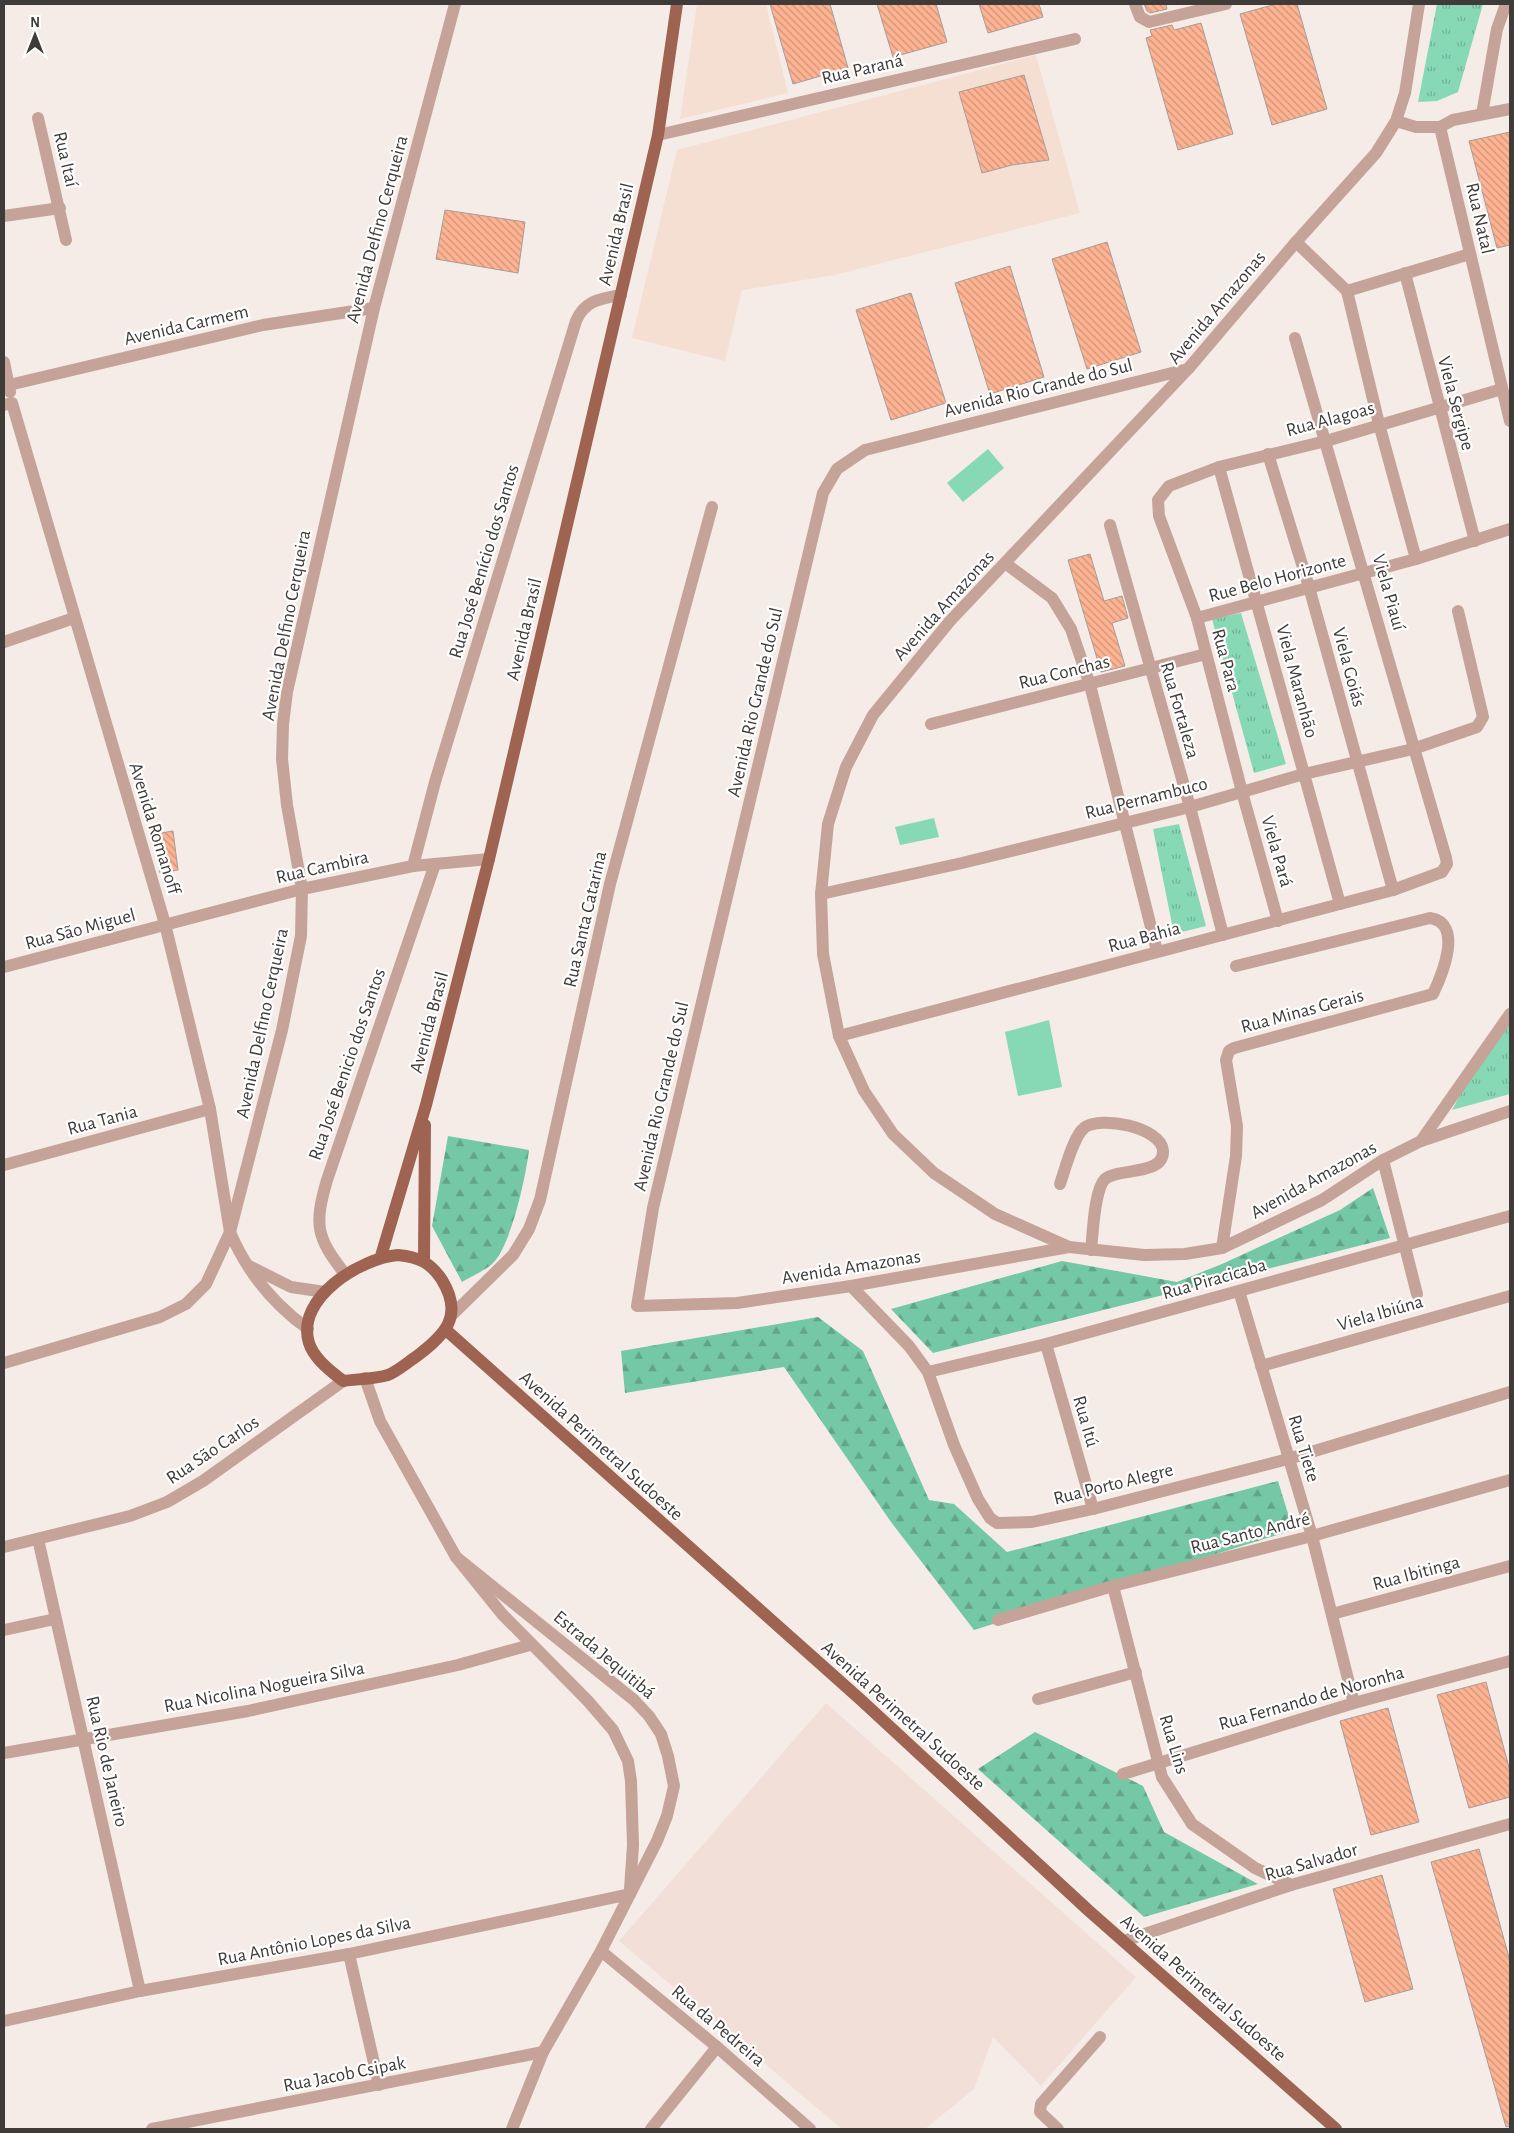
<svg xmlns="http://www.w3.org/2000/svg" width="1514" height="2133" viewBox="0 0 1514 2133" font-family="'Alegreya Sans',sans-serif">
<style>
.built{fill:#f2e0d8}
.education{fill:#f5dfd2}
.green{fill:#87d9b6}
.forest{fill:url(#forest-firs)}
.park{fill:url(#park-tufts)}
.building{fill:url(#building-back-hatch);stroke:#a69d99}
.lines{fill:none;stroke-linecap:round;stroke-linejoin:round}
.minor{stroke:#c6a398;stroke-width:12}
.major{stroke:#9f6351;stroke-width:12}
.labels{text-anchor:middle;stroke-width:4.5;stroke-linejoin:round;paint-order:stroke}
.street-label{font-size:19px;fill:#3f3b39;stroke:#fff}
</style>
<defs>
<pattern id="forest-firs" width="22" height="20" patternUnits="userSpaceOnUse" patternTransform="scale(1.25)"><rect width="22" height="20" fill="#74c8a5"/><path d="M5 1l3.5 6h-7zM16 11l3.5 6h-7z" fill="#61a487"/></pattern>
<pattern id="park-tufts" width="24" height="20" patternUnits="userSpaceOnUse" patternTransform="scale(1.25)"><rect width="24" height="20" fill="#87d9b6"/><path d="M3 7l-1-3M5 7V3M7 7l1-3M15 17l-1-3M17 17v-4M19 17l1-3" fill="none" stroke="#70b195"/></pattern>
<pattern id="building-back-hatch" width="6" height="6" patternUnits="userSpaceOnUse" patternTransform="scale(1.25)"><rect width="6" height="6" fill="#feb392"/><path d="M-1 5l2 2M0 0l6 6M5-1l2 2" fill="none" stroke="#cf9378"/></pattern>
</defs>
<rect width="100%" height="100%" fill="#f5ece7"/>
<path class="built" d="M 826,1703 L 1136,1977 L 1041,2086 L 993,2037 L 974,2089 L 925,2129 L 842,2129 L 619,1941 Z"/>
<g class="education">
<path d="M 697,4 L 766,4 L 788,93 L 680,119 Z"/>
<path d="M 1036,55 L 1080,213 L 834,275 L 742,290 L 725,361 L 632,338 L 677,150 Z"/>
</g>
<g class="green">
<path d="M 988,449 L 1004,468 L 963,502 L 947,483 Z"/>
<path d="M 934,818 L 939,837 L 900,845 L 895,827 Z"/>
<path d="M 1049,1020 L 1062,1087 L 1018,1096 L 1005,1032 Z"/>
</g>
<g class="forest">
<path d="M 448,1136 L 529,1150 C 526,1176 511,1247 492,1264 C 484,1271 472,1276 462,1282 L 432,1226 Z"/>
<path d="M 1373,1188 L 1390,1238 L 933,1353 L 891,1309 L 1062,1261 L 1177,1282 L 1222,1264 L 1340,1210 Z"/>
<path d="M 818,1317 L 863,1351 L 929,1500 L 954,1504 L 1007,1552 L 1278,1481 L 1293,1530 L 974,1630 L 891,1522 L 784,1367 L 625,1393 L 621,1351 Z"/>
<path d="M 1035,1732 L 1143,1786 L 1164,1832 L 1258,1884 L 1144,1917 L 978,1769 Z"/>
</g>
<g class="park">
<path d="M 1437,4 L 1483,4 L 1458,92 L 1437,101 L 1418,102 Z"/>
<path d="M 1241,613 L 1286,764 L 1254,773 L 1212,619 Z"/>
<path d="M 1179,824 L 1206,926 L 1174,934 L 1153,829 Z"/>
<path d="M 1510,1017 L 1510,1094 L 1452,1110 L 1491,1038 Z"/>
</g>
<g class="building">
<path d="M 770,4 L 830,4 L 848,68 L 793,84 Z"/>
<path d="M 877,4 L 936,4 L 947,42 L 893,57 Z"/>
<path d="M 979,4 L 1039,4 L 1043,17 L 988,33 Z"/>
<path d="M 1144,4 L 1166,4 L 1167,9 L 1150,13 L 1147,11 Z"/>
<path d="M 1276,4 L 1297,4 L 1327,109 L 1272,125 L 1240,14 Z"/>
<path d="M 1201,23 L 1233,134 L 1178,150 L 1146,38 L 1152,36 L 1150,30 L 1172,25 L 1174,30 Z"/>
<path d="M 1024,75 L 1049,160 L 1012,165 L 982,173 L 959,92 Z"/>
<path d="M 1510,132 L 1510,245 L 1497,248 L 1469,141 Z"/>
<path d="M 445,210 L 525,222 L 518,273 L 436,259 Z"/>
<path d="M 1107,242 L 1141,352 L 1087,369 L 1052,259 Z"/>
<path d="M 1010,266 L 1044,377 L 990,394 L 955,283 Z"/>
<path d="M 911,293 L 946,403 L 891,420 L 856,310 Z"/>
<path d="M 1090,554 L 1104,601 L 1122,596 L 1128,618 L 1112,623 L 1125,666 L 1101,672 L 1068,560 Z"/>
<path d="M 173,831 L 178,870 L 160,873 L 155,834 Z"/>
<path d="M 1486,1682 L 1510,1771 L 1510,1797 L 1469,1808 L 1437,1695 Z"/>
<path d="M 1388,1708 L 1419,1822 L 1371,1835 L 1340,1721 Z"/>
<path d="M 1479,1849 L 1510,1961 L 1510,2126 L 1506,2127 L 1431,1862 Z"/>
<path d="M 1382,1875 L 1413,1989 L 1365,2002 L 1333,1889 Z"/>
</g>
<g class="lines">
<g class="minor">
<path d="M 1135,4 L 1140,17 L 1149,22 L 1226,4"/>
<path d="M 1419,4 L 1405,93 L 1396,121 L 1376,153 L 1296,242 L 1188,369 L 950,621 L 873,715 L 846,767 L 828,824 L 821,894 L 823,954 L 839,1036 L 864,1091 L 893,1134 L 934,1173 L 995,1214 L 1069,1247 L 1144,1255 L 1185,1254 L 1222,1248 L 1322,1200 L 1383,1160 L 1421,1141 L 1510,1111"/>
<path d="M 1482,114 L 1497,29 L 1506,4"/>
<path d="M 38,118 L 66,240"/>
<path d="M 1396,121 L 1416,127 L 1440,127 L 1510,421"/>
<path d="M 1440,127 L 1453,120 L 1510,109"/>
<path d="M 658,135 L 1075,39"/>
<path d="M 4,216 L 60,208"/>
<path d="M 1296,242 L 1347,291 L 1470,254"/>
<path d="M 1405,273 L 1475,541"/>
<path d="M 1347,291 L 1379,424 L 1416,559"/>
<path d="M 4,362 L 10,392"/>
<path d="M 9,385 L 263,325 L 374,308"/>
<path d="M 4,405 L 12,403 L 165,924 L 210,1109 L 230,1232 C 247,1272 272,1303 308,1329"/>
<path d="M 1268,454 L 1309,587 L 1393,890"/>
<path d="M 1219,467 L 1340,904"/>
<path d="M 1110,525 L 1190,807 L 1223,935"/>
<path d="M 1005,563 L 1052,598 L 1071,629 L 1090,685 L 1157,951"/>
<path d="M 1197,618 L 1416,559 L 1510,529"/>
<path d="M 4,642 L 74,618"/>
<path d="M 931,724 L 1206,654"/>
<path d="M 413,866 L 435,782 L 576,321 C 585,300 600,299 621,295"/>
<path d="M 821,894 L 962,863 L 1190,807 L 1304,774 L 1413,749 L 1477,727 L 1483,717 L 1458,611"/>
<path d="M 1278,921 L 1242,792 L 1197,618 L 1159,516 L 1158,500 L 1169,486 L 1219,467 L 1326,441 L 1502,389"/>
<path d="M 4,967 L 302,889 L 413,866 L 489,859"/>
<path d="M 839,1036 L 1393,890 L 1442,872 L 1447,864 L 1446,858 L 1295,338"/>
<path d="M 1421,1141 L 1510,1014"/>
<path d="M 1383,1160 L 1417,1294"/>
<path d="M 4,1165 L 210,1109"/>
<path d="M 1060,1184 C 1065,1170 1073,1137 1084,1128 C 1099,1115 1162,1127 1163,1151 C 1164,1176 1117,1168 1105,1179 C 1094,1190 1093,1233 1091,1250"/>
<path d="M 1069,1247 L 851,1286 L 737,1303 L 637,1306 L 653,1208 L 823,493 L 837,469 L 865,450 L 1188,369"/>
<path d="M 1222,1248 L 1236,1156 L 1237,1126 L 1226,1060 L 1229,1051 L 1234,1048 L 1433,994 C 1442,975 1464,923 1430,918 L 1236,966"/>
<path d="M 249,1266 L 291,1287 L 325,1292"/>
<path d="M 345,1274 C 316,1237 314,1225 327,1180 L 435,864"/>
<path d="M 851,1286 L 909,1346 L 928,1372 L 954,1445 L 978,1499 L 990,1518 L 997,1523 L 1032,1522 L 1093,1509 L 1288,1459 L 1510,1392"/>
<path d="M 1239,1291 L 1312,1536 L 1354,1703"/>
<path d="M 452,1315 L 513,1255 L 529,1229 L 540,1200 L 610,884 L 712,507"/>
<path d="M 1046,1344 L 1093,1509"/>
<path d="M 4,1363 L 160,1317 L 186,1304 L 206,1284 L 230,1232 L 282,1030 L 301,936 L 302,889 L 287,805 L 282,759 L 283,724 L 287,692 L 374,308 L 455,4"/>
<path d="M 1261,1366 L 1510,1296"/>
<path d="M 928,1372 L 1046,1344 L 1510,1216"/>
<path d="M 365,1378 L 380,1421 L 456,1557 L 502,1614 L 587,1700 L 613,1730 L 628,1761 L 631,1781 L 633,1845 L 630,1889"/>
<path d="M 38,1539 L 140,1991"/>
<path d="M 4,1547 L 130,1516 L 167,1502 L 203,1481 L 343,1381"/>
<path d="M 456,1557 L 634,1700 L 649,1716 L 661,1734 L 668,1756 L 674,1786 L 667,1816 L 657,1841 L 601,1951 L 543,2052 L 512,2129"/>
<path d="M 1113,1586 L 1162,1777 L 1192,1824 L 1255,1868 L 1291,1885"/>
<path d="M 1332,1614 L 1510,1566"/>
<path d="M 998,1620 L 1113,1586 L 1312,1536 L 1510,1480"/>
<path d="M 4,1630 L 55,1619"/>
<path d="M 1038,1699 L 1136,1672"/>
<path d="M 4,1753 L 248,1711 L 458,1665 L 530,1645"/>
<path d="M 1123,1774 L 1354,1703 L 1510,1661"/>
<path d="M 1124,1941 L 1291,1885 L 1510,1824"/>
<path d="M 601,1951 L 717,2047 L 810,2129"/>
<path d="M 349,1954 L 379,2085"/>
<path d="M 4,2021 L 140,1991 L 349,1954 L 630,1894"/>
<path d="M 152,2129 L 543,2052"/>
<path d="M 651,2129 L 717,2047"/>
<path d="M 1058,2129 L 1040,2112 L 1041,2104 L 1100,2037"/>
</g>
<g class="major">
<path d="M 398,1255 C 419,1257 431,1263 442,1280 C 464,1316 445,1335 417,1356 C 408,1362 398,1371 388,1375 C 375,1379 357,1379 343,1381 C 331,1371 314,1359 309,1343 C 295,1298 361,1258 398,1255 Z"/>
<path d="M 381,1256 L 426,1105 L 489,859 L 658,135 L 677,4"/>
<path d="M 424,1260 L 425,1125"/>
<path d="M 446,1330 L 861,1700 L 1088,1910 L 1336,2129"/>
</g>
</g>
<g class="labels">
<g class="street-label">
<text transform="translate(862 68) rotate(-13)" y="7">Rua Paraná</text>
<text transform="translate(67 159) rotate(77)" y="7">Rua Itaí</text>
<text transform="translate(1481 218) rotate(77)" y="7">Rua Natal</text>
<text transform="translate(376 229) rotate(-75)" y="7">Avenida Delfino Cerqueira</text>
<text transform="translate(615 234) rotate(-77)" y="7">Avenida Brasil</text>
<text transform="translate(1216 307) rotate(-50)" y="7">Avenida Amazonas</text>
<text transform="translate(186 324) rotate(-13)" y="7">Avenida Carmem</text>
<text transform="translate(1038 387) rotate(-14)" y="7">Avenida Rio Grande do Sul</text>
<text transform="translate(1457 403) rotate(75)" y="7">Viela Sergipe</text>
<text transform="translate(1330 418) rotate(-15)" y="7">Rua Alagoas</text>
<text transform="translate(483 561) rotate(-73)" y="7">Rua José Benício dos Santos</text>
<text transform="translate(1277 577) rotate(-15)" y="7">Rue Belo Horizonte</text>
<text transform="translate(1390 592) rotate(74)" y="7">Viela Piauí</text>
<text transform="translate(943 605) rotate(-48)" y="7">Avenida Amazonas</text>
<text transform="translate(285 625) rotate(-79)" y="7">Avenida Delfino Cerqueira</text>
<text transform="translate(523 629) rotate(-77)" y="7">Avenida Brasil</text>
<text transform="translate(1227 660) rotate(75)" y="7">Rua Para</text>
<text transform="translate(1350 667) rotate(75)" y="7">Viela Goiás</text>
<text transform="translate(1064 671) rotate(-14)" y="7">Rua Conchas</text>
<text transform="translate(1298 681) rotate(75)" y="7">Viela Maranhão</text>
<text transform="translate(754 702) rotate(-77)" y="7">Avenida Rio Grande do Sul</text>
<text transform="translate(1181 710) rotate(74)" y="7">Rua Fortaleza</text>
<text transform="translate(1146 797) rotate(-14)" y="7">Rua Pernambuco</text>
<text transform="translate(156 828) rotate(73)" y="7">Avenida Romanoff</text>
<text transform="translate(1278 851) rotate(74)" y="7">Viela Pará</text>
<text transform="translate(322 866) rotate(-13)" y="7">Rua Cambira</text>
<text transform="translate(584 919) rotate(-77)" y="7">Rua Santa Catarina</text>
<text transform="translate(80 928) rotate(-15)" y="7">Rua São Miguel</text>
<text transform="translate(1144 936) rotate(-15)" y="7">Rua Bahia</text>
<text transform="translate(1302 1010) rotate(-15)" y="7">Rua Minas Gerais</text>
<text transform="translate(428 1022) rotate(-75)" y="7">Avenida Brasil</text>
<text transform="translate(261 1023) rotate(-78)" y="7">Avenida Delfino Cerqueira</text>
<text transform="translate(346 1064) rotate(-71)" y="7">Rua José Benicio dos Santos</text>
<text transform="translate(660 1096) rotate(-77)" y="7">Avenida Rio Grande do Sul</text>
<text transform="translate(102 1119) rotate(-15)" y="7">Rua Tania</text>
<text transform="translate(1313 1179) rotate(-29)" y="7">Avenida Amazonas</text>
<text transform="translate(851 1266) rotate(-9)" y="7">Avenida Amazonas</text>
<text transform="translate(1214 1278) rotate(-16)" y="7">Rua Piracicaba</text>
<text transform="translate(1380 1312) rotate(-16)" y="7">Viela Ibiúna</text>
<text transform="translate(1087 1421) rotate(74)" y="7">Rua Itú</text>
<text transform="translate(602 1445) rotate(42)" y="7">Avenida Perimetral Sudoeste</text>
<text transform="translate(1305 1448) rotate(73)" y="7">Rua Tiete</text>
<text transform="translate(212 1449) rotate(-34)" y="7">Rua São Carlos</text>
<text transform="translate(1113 1483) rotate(-14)" y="7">Rua Porto Alegre</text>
<text transform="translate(1250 1532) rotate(-14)" y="7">Rua Santo André</text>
<text transform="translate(1416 1572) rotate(-15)" y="7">Rua Ibitinga</text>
<text transform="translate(605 1654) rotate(40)" y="7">Estrada Jequitibá</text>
<text transform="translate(264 1686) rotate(-11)" y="7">Rua Nicolina Nogueira Silva</text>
<text transform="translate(1311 1697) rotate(-16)" y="7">Rua Fernando de Noronha</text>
<text transform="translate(904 1715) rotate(42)" y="7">Avenida Perimetral Sudoeste</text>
<text transform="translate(1175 1744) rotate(73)" y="7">Rua Lins</text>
<text transform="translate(108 1761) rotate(77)" y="7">Rua Rio de Janeiro</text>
<text transform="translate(1311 1861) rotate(-16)" y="7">Rua Salvador</text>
<text transform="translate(314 1940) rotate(-11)" y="7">Rua Antônio Lopes da Silva</text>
<text transform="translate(1204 1987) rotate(41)" y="7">Avenida Perimetral Sudoeste</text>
<text transform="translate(719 2025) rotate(40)" y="7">Rua da Pedreira</text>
<text transform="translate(344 2073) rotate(-11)" y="7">Rua Jacob Csipak</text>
</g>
</g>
<rect width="1514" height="2133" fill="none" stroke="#3f3b39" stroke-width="10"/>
<g transform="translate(35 35)" stroke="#ffffff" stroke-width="4" paint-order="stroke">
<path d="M0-4L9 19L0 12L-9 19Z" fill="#3f3b39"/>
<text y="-8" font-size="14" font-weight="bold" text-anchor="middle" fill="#3f3b39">N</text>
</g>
</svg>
